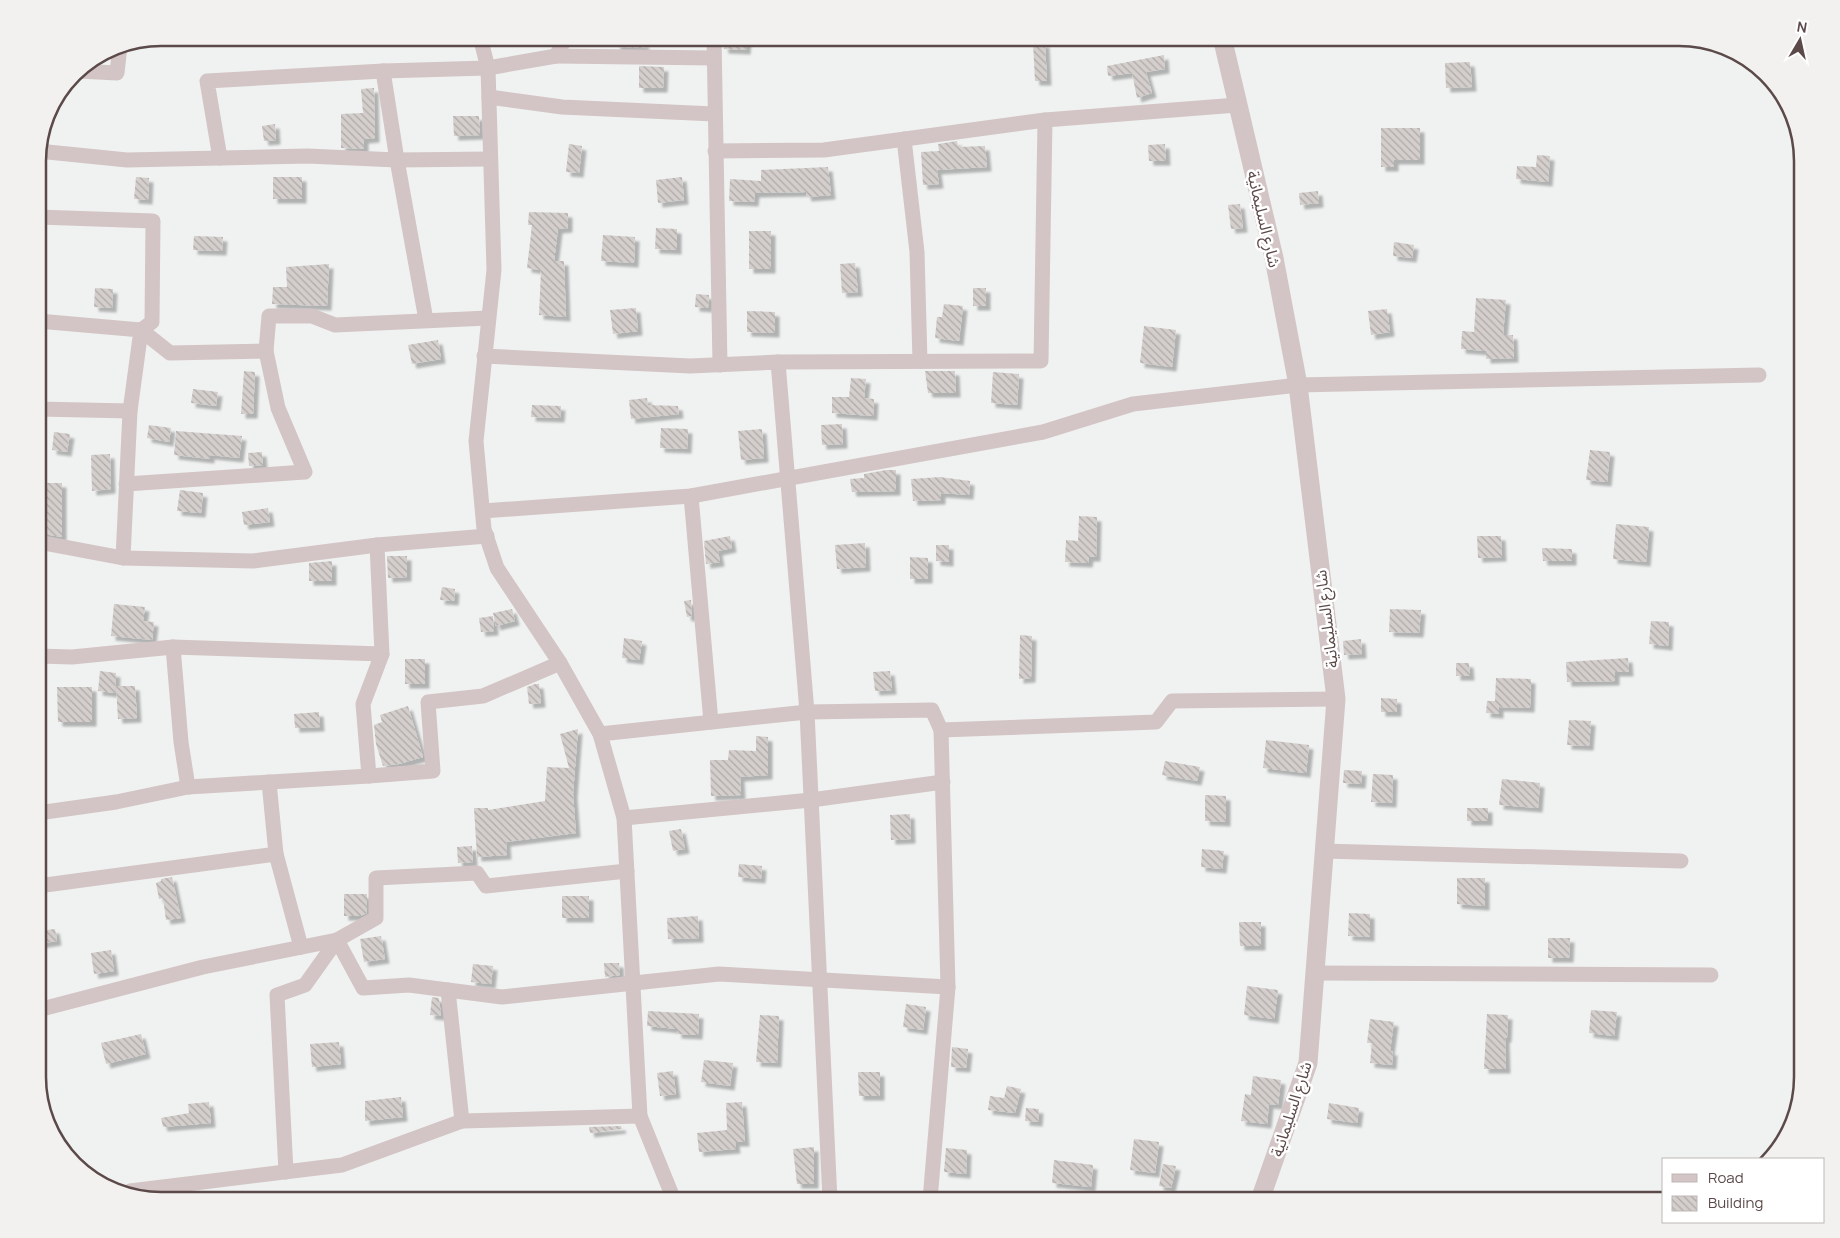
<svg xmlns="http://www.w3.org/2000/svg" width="1840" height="1238" viewBox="0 0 1840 1238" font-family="Manrope,'Noto Sans Arabic',sans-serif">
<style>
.building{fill:url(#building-back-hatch);filter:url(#shadow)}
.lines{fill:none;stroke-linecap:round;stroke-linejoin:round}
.minor{stroke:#d3c5c5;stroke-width:15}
.tertiary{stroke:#d3c5c5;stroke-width:19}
.labels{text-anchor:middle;stroke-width:5;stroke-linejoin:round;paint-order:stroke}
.street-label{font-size:16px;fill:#5b4a49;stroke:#fff}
.rim{fill:none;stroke:#5b4a49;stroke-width:2.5}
</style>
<defs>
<pattern id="building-back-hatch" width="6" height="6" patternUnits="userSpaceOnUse" patternTransform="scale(1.25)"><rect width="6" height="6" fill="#d4cfcd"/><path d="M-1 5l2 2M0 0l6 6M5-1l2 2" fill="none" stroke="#afaaa8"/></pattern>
<filter id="shadow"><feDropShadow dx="4.5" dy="4.5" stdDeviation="1" flood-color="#0004"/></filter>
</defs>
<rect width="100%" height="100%" fill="#f0f2f1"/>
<g class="building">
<path d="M 723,38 L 747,38 L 746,50 L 724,49 Z"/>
<path d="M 616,41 L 645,43 L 644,48 L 616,47 Z"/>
<path d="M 1033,43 L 1045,43 L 1047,81 L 1035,81 Z"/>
<path d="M 1164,55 L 1165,69 L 1146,72 L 1152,93 L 1137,98 L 1132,73 L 1108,76 L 1107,66 Z"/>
<path d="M 1470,62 L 1472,87 L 1446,88 L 1445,63 Z"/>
<path d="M 639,66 L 664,67 L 663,88 L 639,88 Z"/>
<path d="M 374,88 L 375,138 L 364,139 L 364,149 L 341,148 L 341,114 L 363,113 L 361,89 Z"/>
<path d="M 453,116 L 479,116 L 480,135 L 454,136 Z"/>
<path d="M 275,124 L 276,140 L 264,141 L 262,126 Z"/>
<path d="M 1381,128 L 1420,128 L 1420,160 L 1394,160 L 1394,167 L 1381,167 Z"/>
<path d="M 957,141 L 958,147 L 985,146 L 987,167 L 937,170 L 939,184 L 923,185 L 921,152 L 939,151 L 938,144 Z"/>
<path d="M 569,144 L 582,146 L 579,173 L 566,172 Z"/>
<path d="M 1165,144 L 1166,161 L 1149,161 L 1148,145 Z"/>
<path d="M 1537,155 L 1550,156 L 1548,182 L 1516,179 L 1517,166 L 1536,167 Z"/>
<path d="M 828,167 L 831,195 L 807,197 L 806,192 L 755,193 L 754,202 L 729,201 L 730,179 L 761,181 L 761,170 Z"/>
<path d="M 136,177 L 149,178 L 148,200 L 134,199 Z"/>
<rect x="273" y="177" width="29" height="22"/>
<path d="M 682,177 L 684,200 L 658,203 L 656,180 Z"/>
<path d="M 1318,191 L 1319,203 L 1300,205 L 1299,193 Z"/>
<path d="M 1240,204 L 1243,228 L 1231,229 L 1228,205 Z"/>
<path d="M 529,212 L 568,213 L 568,228 L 558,229 L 554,261 L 564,261 L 566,317 L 539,315 L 541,270 L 527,268 L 532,225 L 528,225 Z"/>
<path d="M 656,228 L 677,229 L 677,250 L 655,249 Z"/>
<rect x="749" y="231" width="22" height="38"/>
<path d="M 603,235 L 635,237 L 634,263 L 601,261 Z"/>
<path d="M 194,236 L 223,237 L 222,251 L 193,250 Z"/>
<path d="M 1394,242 L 1414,245 L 1412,258 L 1393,256 Z"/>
<path d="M 855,263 L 858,292 L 842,293 L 840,264 Z"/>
<path d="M 329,264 L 327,306 L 272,304 L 273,287 L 287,287 L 286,267 Z"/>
<path d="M 95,288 L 113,289 L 112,308 L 94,307 Z"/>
<rect x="973" y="288" width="13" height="18"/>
<path d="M 696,294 L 709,295 L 708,308 L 695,307 Z"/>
<path d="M 1476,298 L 1506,300 L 1503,335 L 1513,335 L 1514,358 L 1486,359 L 1486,351 L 1461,349 L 1462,331 L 1474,332 Z"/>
<path d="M 944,304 L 963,306 L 959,341 L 935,338 L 937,317 L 942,317 Z"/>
<path d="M 636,308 L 638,331 L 613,334 L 610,310 Z"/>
<path d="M 1387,309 L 1390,332 L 1371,335 L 1368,311 Z"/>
<path d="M 747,311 L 775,312 L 775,333 L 747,332 Z"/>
<path d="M 1144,326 L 1176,330 L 1172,367 L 1140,363 Z"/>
<path d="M 438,340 L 441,359 L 412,364 L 408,345 Z"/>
<path d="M 244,371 L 255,372 L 253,414 L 241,414 Z"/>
<path d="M 925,371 L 955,371 L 956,393 L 928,393 Z"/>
<path d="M 993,372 L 1019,374 L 1017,405 L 991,403 Z"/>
<path d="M 851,378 L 866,379 L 864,398 L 874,399 L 873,416 L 832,413 L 832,397 L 849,397 Z"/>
<path d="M 193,389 L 218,392 L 216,406 L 191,403 Z"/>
<path d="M 647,398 L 648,405 L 678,406 L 679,414 L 631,419 L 629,400 Z"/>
<path d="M 532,405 L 561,406 L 560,418 L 531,417 Z"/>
<path d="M 842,424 L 843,444 L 822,445 L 821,425 Z"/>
<path d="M 149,425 L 171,428 L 169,442 L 147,438 Z"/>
<path d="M 661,428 L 688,429 L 687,449 L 660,448 Z"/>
<path d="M 762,429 L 764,458 L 741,460 L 738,431 Z"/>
<path d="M 176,431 L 242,436 L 239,458 L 210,455 L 210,459 L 174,455 Z"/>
<path d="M 54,432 L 70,434 L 67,452 L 52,450 Z"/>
<path d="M 1590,450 L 1610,452 L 1607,482 L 1586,480 Z"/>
<path d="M 262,452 L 263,465 L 249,466 L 248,453 Z"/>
<path d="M 110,454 L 111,489 L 92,491 L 91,455 Z"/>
<path d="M 886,470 L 896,470 L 896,491 L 852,492 L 850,479 L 864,478 L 864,474 Z"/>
<path d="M 940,477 L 970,481 L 969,495 L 941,493 L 941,500 L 913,501 L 911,479 Z"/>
<path d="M 41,483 L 62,483 L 62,537 L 38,533 L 38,518 L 42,518 Z"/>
<path d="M 180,490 L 203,493 L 201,513 L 177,511 Z"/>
<path d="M 268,508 L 270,522 L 244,525 L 242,512 Z"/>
<path d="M 1079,516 L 1097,517 L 1096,557 L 1089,557 L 1088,563 L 1065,562 L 1066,540 L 1078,541 Z"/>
<path d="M 1616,524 L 1649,527 L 1646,562 L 1613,559 Z"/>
<path d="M 730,536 L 732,548 L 718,551 L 720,562 L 706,564 L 704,541 Z"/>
<path d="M 1477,536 L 1501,536 L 1502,557 L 1478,558 Z"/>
<path d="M 865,543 L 866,567 L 837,569 L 835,545 Z"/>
<path d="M 936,545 L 949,545 L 949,562 L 936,561 Z"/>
<path d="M 1542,548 L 1572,549 L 1572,561 L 1543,561 Z"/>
<path d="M 387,556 L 407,556 L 407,577 L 388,578 Z"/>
<path d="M 910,557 L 928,558 L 928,579 L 910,579 Z"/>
<path d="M 332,561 L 332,581 L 309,581 L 309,563 Z"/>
<path d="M 442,587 L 455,589 L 454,601 L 440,600 Z"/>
<path d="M 691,600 L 692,616 L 687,617 L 684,601 Z"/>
<path d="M 114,604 L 145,607 L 143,621 L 154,622 L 152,640 L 111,636 Z"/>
<path d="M 512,609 L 515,621 L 496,626 L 493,613 Z"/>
<path d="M 1390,609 L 1421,610 L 1419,633 L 1389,632 Z"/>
<path d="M 493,616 L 494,631 L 481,632 L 479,618 Z"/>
<path d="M 1651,621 L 1669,622 L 1668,646 L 1649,644 Z"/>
<path d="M 1020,635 L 1032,636 L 1031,678 L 1019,679 Z"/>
<path d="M 624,638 L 642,641 L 639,660 L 622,658 Z"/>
<path d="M 1361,639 L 1362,654 L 1344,655 L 1343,641 Z"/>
<path d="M 1628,658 L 1629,672 L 1615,672 L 1615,681 L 1567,682 L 1566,662 Z"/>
<rect x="405" y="659" width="20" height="25"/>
<path d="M 1456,663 L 1469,663 L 1470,676 L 1456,676 Z"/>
<path d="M 100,671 L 116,673 L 115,693 L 98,691 Z"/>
<path d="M 890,671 L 892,690 L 875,691 L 873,672 Z"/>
<path d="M 1496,678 L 1531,679 L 1530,708 L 1499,707 L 1499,714 L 1486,713 L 1487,701 L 1495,701 Z"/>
<path d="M 535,684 L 539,684 L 541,703 L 529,704 L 527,687 Z"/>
<path d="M 116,686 L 135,686 L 137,718 L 118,719 Z"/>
<path d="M 57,687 L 92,687 L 92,722 L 58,722 Z"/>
<path d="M 1381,698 L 1397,699 L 1397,712 L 1381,712 Z"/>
<path d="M 408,706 L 423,757 L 399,764 L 383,766 L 376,744 L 374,725 L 382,722 L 380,715 Z"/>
<path d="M 319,712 L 320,727 L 295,728 L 294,714 Z"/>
<path d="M 1569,720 L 1591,721 L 1589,746 L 1567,745 Z"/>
<path d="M 578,729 L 573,794 L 576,833 L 506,842 L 507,855 L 477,857 L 474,808 L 488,808 L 488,810 L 545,801 L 547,767 L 569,768 L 560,734 Z"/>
<path d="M 756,736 L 768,737 L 768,775 L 740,777 L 741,795 L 711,796 L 710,760 L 728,760 L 729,750 L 756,751 Z"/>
<path d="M 1266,740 L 1309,745 L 1306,773 L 1263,768 Z"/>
<path d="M 1165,761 L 1200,767 L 1197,781 L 1162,775 Z"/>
<path d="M 1344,770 L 1362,771 L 1361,784 L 1343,783 Z"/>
<path d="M 1373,774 L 1393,775 L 1392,803 L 1371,802 Z"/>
<path d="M 1502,779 L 1540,783 L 1538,808 L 1499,805 Z"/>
<path d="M 1205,795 L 1226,796 L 1226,822 L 1205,821 Z"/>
<rect x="1467" y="808" width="21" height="13"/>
<path d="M 910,814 L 911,839 L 891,840 L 890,815 Z"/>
<path d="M 681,829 L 685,849 L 673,851 L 669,831 Z"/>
<path d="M 472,846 L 473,862 L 458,863 L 457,847 Z"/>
<path d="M 1202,849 L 1224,851 L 1222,869 L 1201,867 Z"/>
<path d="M 739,864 L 762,866 L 761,879 L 738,877 Z"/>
<path d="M 172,877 L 181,918 L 166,920 L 163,898 L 159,899 L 156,883 L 161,881 L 161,879 Z"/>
<path d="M 1457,878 L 1485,878 L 1485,906 L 1457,904 Z"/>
<path d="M 344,894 L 367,894 L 367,913 L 360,916 L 344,916 Z"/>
<rect x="562" y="896" width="27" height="22"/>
<path d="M 1349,913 L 1370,914 L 1370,937 L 1348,936 Z"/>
<path d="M 698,916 L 699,938 L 668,939 L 667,918 Z"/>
<path d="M 1239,922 L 1261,922 L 1261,946 L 1240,946 Z"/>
<path d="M 55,929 L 57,941 L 38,944 L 38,931 Z"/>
<path d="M 381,936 L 385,959 L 364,962 L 360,939 Z"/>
<path d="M 1548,938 L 1570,938 L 1569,958 L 1548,958 Z"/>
<path d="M 111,950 L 114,971 L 94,974 L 91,953 Z"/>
<path d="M 604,963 L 619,963 L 620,975 L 605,977 Z"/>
<path d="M 473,964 L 493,966 L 491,984 L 471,982 Z"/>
<path d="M 1247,986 L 1278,990 L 1274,1019 L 1244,1015 Z"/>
<path d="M 432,997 L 439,998 L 441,1016 L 430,1015 Z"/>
<path d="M 906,1004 L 926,1007 L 923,1030 L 903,1027 Z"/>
<path d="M 1591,1010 L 1617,1012 L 1614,1036 L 1589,1033 Z"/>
<path d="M 648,1011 L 699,1014 L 698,1035 L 677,1034 L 677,1029 L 647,1026 Z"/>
<path d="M 1487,1014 L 1508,1015 L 1507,1038 L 1505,1038 L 1506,1069 L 1484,1069 Z"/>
<path d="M 760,1015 L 779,1016 L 777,1063 L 756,1062 Z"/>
<path d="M 1370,1019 L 1394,1022 L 1390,1051 L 1393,1051 L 1392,1065 L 1370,1063 L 1372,1043 L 1367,1043 Z"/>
<path d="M 141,1034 L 146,1054 L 106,1064 L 101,1043 Z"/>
<path d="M 339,1042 L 341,1064 L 312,1067 L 310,1044 Z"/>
<path d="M 952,1047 L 968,1049 L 966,1068 L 951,1067 Z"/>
<path d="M 704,1060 L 733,1063 L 730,1086 L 701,1082 Z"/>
<path d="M 673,1071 L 676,1094 L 660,1096 L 657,1073 Z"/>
<path d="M 858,1072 L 880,1072 L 880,1096 L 859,1096 Z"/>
<path d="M 1253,1076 L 1281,1080 L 1278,1105 L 1269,1104 L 1267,1124 L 1241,1121 L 1245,1094 L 1251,1095 Z"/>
<path d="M 1007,1086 L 1021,1089 L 1015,1113 L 988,1110 L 990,1096 L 1004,1098 Z"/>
<path d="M 401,1097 L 403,1117 L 365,1121 L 365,1101 Z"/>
<path d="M 209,1102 L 211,1123 L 163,1127 L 161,1118 L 189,1113 L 188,1104 Z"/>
<path d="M 742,1102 L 745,1142 L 735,1142 L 736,1149 L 699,1152 L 697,1133 L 727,1130 L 726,1103 Z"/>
<path d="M 1329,1103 L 1359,1108 L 1357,1123 L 1327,1119 Z"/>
<path d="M 1026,1108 L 1039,1109 L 1038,1122 L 1025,1121 Z"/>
<path d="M 621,1126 L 622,1129 L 590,1133 L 589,1127 Z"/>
<path d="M 1134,1139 L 1159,1142 L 1155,1173 L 1130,1170 Z"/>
<path d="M 814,1147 L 814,1184 L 797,1184 L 793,1149 Z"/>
<path d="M 946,1148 L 967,1150 L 966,1174 L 944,1172 Z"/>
<path d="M 1054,1160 L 1093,1165 L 1091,1187 L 1052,1183 Z"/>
<path d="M 1163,1164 L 1176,1166 L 1171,1188 L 1159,1186 Z"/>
</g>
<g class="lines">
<g class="minor">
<path d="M 480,37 L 488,68 L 494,270 L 476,441 L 484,529 L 497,568 L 560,663 L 600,734 L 624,818 L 640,1116 L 674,1200"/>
<path d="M 714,37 L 720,365"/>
<path d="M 556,56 L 714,58"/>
<path d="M 78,71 L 117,73 L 120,46"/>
<path d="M 383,71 L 397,160 L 426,320"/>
<path d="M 489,97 L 562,107 L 714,114"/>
<path d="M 904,139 L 917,252 L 920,361"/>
<path d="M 38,151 L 127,160 L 307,156 L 397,160 L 490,159"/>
<path d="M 715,151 L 824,150 L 1045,120"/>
<path d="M 220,158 L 207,81 L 383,71 L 488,68 L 556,56 L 566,37"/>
<path d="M 38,217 L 153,221 L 152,322 L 141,330 L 170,353 L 266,351 L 278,408 L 305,472 L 126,484"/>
<path d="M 38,321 L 141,330 L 130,411 L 123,558"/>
<path d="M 266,351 L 269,316 L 312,316 L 335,325 L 488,318"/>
<path d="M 484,356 L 690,366 L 778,362 L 807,712 L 830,1200"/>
<path d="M 778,362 L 1041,361 L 1045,120 L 1237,105"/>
<path d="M 38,409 L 130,411"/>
<path d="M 691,496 L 711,722"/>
<path d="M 483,511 L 691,496 L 1043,432 L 1133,404 L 1298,385 L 1759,375"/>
<path d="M 38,542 L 123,558 L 253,561 L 377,545"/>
<path d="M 173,647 L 181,742 L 188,787"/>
<path d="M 38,656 L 72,657 L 173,647 L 382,654"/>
<path d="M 600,734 L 807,712 L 932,710 L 941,730 L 1156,722 L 1172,701 L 1336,699"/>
<path d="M 369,776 L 433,771 L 428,702 L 483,696 L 560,663"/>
<path d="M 38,813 L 116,802 L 188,787 L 369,776 L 363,704 L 382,654 L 377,545 L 487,536"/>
<path d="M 624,818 L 811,800 L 943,782"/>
<path d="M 1324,851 L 1681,861"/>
<path d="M 276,854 L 301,947"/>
<path d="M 38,886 L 276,854 L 269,782"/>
<path d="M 1315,973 L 1711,975"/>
<path d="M 448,990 L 462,1121"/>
<path d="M 38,1010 L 203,967 L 337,940 L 363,988 L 409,985 L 502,997 L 719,974 L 948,987"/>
<path d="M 286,1172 L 277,995 L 305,985 L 337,940 L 376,918 L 376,878 L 477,873 L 486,886 L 627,871"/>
<path d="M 130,1191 L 342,1165 L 462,1121 L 640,1116"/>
<path d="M 930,1200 L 948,987 L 941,730"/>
</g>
<path class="tertiary" d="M 1222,37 L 1274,258 L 1298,385 L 1336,699 L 1308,1063 L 1260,1200"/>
</g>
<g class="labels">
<g class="street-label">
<text transform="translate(1264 219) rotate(77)" y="6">شارع السليمانية</text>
<text transform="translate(1326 619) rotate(-97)" y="6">شارع السليمانية</text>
<text transform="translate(1291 1109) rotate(-72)" y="6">شارع السليمانية</text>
</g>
</g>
<path d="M0 0H1840V1238H0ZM161 46H1679A115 115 0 0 1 1794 161V1077A115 115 0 0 1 1679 1192H161A115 115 0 0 1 46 1077V161A115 115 0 0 1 161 46Z" fill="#f2f1f0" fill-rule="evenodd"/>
<path class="rim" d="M161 46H1679A115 115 0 0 1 1794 161V1077A115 115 0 0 1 1679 1192H161A115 115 0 0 1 46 1077V161A115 115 0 0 1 161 46Z"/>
<rect x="1662" y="1158" width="162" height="65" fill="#ffffff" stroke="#bdb7b6"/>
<rect x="1672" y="1174" width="25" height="8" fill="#d3c5c5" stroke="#bdb7b6"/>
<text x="1708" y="1183" font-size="15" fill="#5b4a49">Road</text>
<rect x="1672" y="1196" width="25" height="15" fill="url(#building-back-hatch)" stroke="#bdb7b6"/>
<text x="1708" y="1208" font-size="15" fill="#5b4a49">Building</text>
<g transform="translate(1800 40) rotate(9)" stroke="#ffffff" stroke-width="4" paint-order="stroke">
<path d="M0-4L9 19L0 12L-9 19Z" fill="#5b4a49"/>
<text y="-8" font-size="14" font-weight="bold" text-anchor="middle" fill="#5b4a49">N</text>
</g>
</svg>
